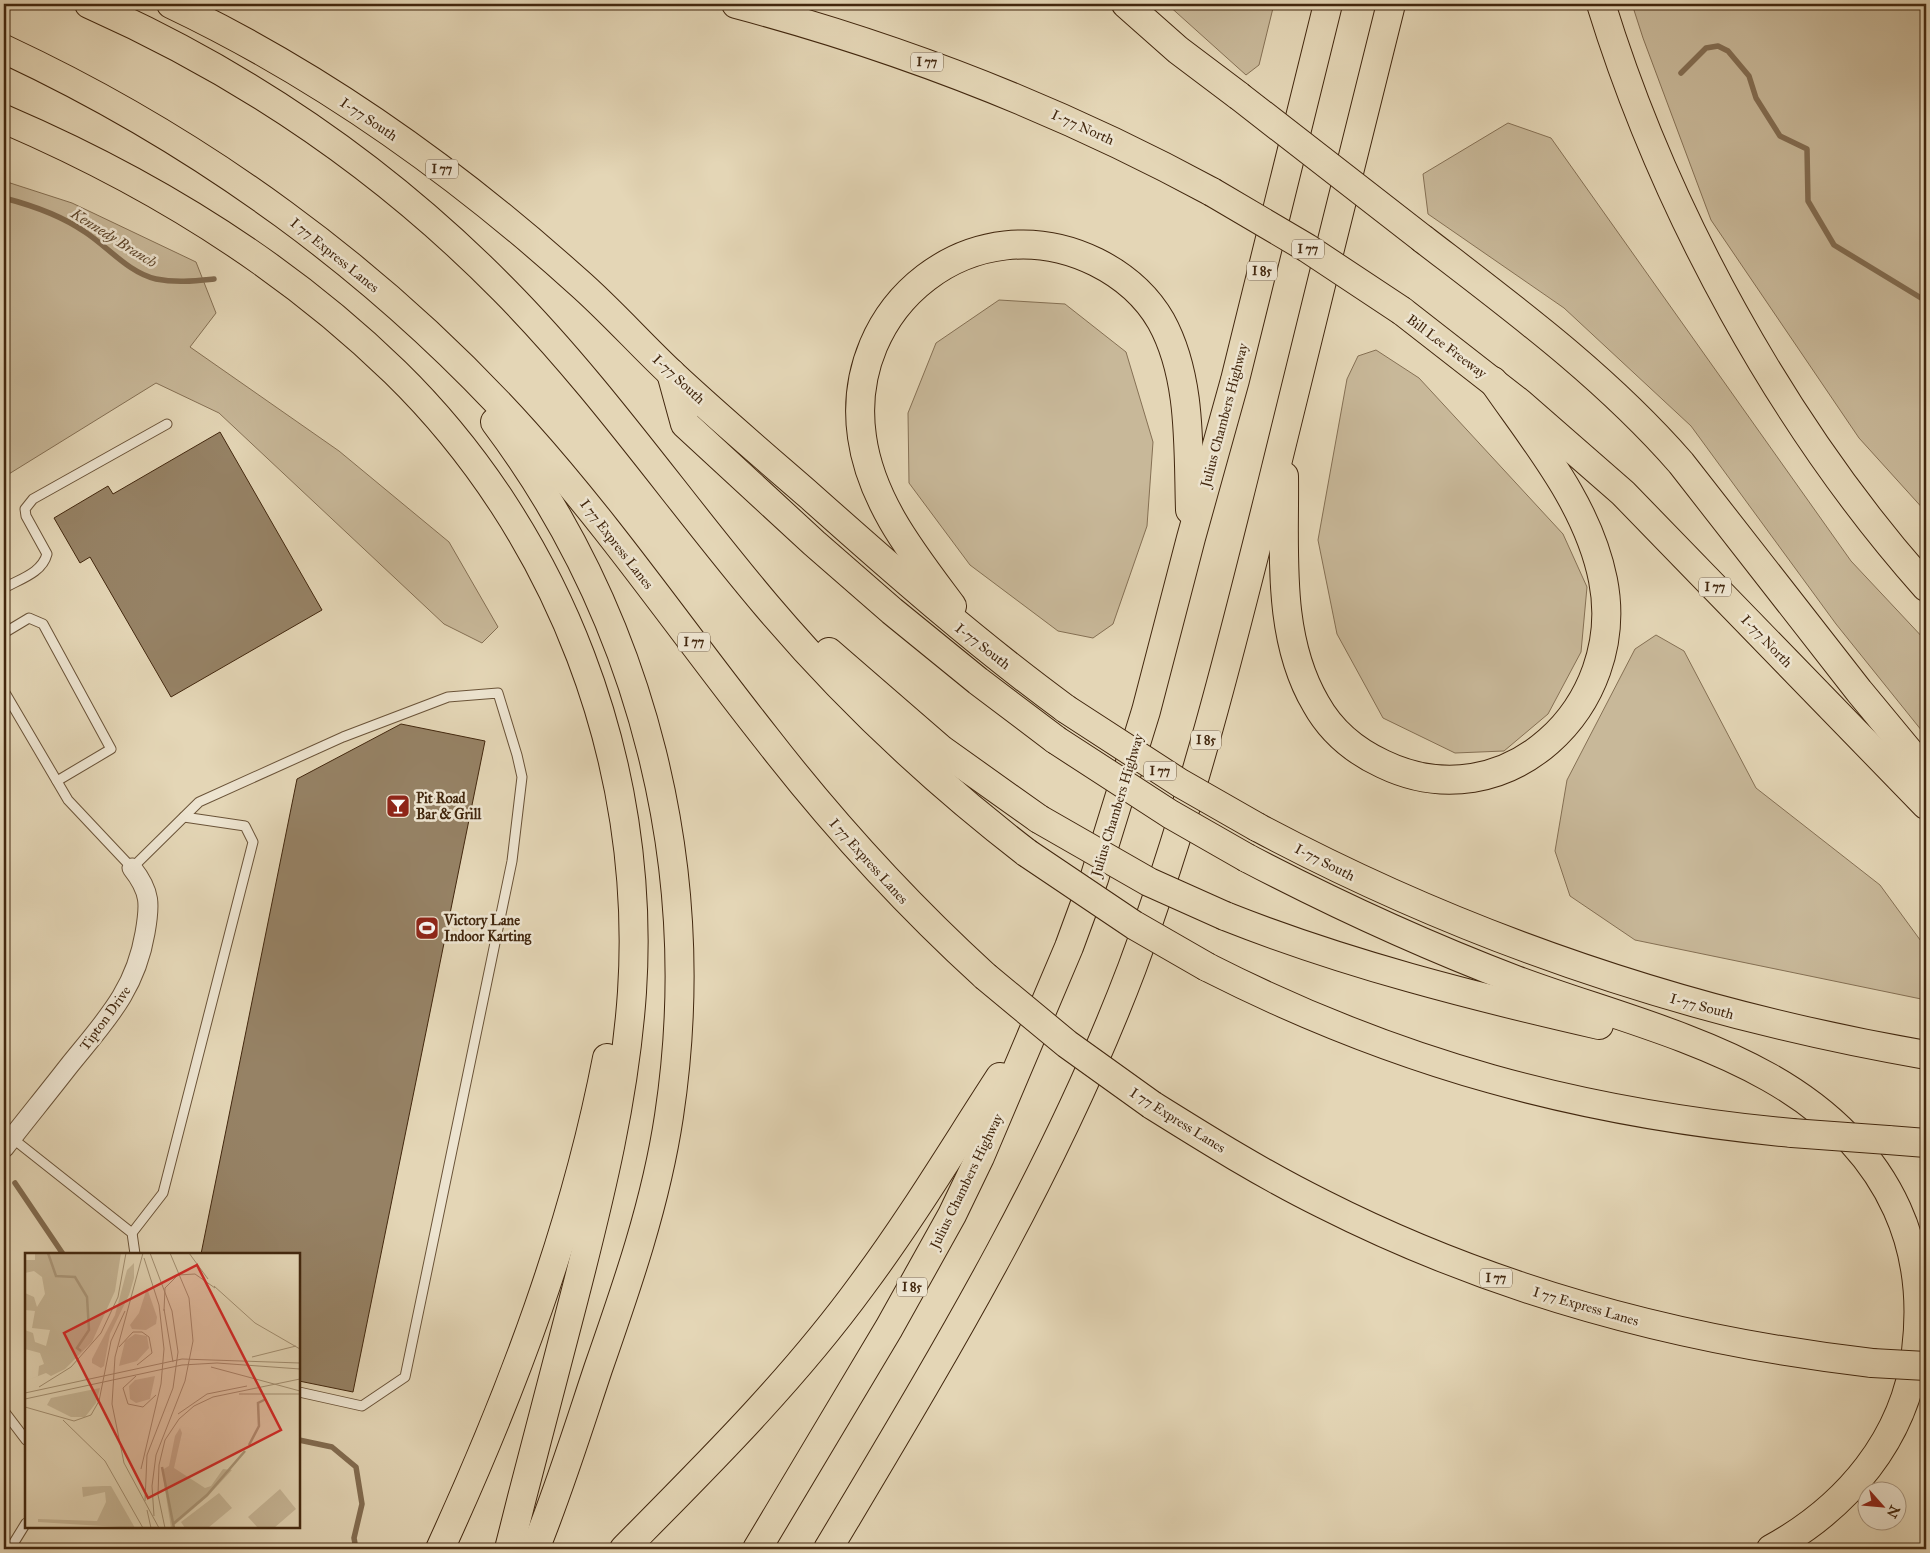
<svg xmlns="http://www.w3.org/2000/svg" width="1930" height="1553" viewBox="0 0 1930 1553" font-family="'IM FELL Great Primer',serif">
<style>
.green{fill:#c8b899;stroke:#857054}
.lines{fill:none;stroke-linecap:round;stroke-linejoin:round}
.stream{stroke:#826c51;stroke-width:5.5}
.building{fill:#968265;stroke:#42270e}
.service-casing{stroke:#6a5338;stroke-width:11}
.minor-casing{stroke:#6a5338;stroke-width:21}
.motorway-casing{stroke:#42270e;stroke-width:30}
.service{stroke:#ede4d0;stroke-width:9}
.minor{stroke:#ede4d0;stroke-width:19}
.motorway{stroke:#e4d6b6;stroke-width:28}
.motorway-bridge-casing{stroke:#42270e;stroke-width:30;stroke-linecap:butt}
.motorway-bridge{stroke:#e4d6b6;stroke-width:28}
.labels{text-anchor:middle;stroke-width:5;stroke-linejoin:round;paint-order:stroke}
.shield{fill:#ede4d0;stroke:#756048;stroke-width:1}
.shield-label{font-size:12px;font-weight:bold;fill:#42270e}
.street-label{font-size:14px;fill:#42270e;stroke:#ede4d0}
.poi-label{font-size:14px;font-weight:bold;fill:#42270e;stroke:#ede4d0;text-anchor:start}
.water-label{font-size:15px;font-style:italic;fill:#624a2f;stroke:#ede4d0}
.inset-river{fill:none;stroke:#ad9a7d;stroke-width:2.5}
.inset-road{fill:none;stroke:#a39073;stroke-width:1}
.view{fill:#d62828;fill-opacity:0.15;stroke:#d62828;stroke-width:2.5}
.inset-edge{fill:none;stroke:#42270e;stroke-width:2.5}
</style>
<rect width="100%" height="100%" fill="#e4d6b6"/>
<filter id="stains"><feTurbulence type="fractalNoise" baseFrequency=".004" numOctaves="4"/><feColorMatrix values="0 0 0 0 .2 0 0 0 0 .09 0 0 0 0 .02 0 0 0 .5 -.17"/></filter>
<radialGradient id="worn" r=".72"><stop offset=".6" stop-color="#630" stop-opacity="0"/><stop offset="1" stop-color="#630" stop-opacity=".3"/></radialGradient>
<g class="green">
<path d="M 1167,4 L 1274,4 L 1259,65 L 1246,75 Z"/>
<path d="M 1632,4 L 1926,4 L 1926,512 L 1859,438 L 1711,220 L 1643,38 Z"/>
<path d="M 1508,123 L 1551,138 L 1851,561 L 1926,641 L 1926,736 L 1836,624 L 1691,426 L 1564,308 L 1428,214 L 1423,174 Z"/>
<path d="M 4,181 L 72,203 L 196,262 L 216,313 L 190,347 L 339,451 L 449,542 L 498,627 L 482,643 L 444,624 L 219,413 L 156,383 L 4,477 Z"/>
<path d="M 999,300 L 1065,304 L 1126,352 L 1153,442 L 1147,526 L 1113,624 L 1093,638 L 1058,631 L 970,565 L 909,483 L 908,413 L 936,343 Z"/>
<path d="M 1376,350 L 1419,378 L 1563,534 L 1587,587 L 1581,652 L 1548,714 L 1504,751 L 1455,753 L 1383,718 L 1337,634 L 1318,540 L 1347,379 L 1358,356 Z"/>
<path d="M 1656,635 L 1684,651 L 1756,788 L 1880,885 L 1926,948 L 1926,1000 L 1635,940 L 1570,896 L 1555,851 L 1567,780 L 1635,649 Z"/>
</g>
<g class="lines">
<g class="stream">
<path d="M 1681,73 L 1706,48 L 1718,46 L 1728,51 L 1749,76 L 1756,98 L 1780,136 L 1807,149 L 1808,201 L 1834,245 L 1926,301"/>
<path d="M 4,198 C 31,205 62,216 85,232 C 108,247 129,273 156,279 C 176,283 194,281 214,279"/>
<path d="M 15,1183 L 63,1254"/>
<path d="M 299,1440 L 332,1447 L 356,1467 L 362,1504 L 354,1538 L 356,1549"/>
</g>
</g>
<g class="building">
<path d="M 220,432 L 322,610 L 171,697 L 90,557 L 80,563 L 54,518 L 108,486 L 113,494 Z"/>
<path d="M 401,724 L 485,741 L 353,1392 L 299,1381 L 299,1254 L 201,1254 L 297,779 Z"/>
</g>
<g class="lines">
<g class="service-casing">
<g id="service">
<path d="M 4,588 C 20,579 42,573 47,554 L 26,516 L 25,509 L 33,499 L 167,424"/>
<path d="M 4,633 L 29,618 L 43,624 L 111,749 L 57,781"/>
<path d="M 4,691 L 68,800 L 132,868 L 199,802 L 343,737 L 448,697 L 498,693 L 517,755 L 522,777 L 512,861 L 405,1377 L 362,1406 L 299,1392"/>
<path d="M 12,1138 L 132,1233 L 135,1254"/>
<path d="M 132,1233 L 163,1193 L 253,842 L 245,826 L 184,817"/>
<path d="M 4,1411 L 26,1440"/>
<path d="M 10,1549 L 26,1523"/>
</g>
</g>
<g class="minor-casing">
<path id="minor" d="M 4,1148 C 25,1121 47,1094 68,1067 C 104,1022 135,992 145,933 C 150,905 151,892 132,868"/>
</g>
<g class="motorway-casing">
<g id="motorway">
<path d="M 89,4 C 244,73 384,168 504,290 C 600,387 678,501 767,606 C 845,698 931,779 1027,853"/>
<path d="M 171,4 C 320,75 456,172 578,282 C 611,311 640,344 672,374 C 717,416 764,456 810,496 C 893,570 976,643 1066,709"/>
<path d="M 736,4 C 902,48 1061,110 1212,192"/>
<path d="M 1126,4 L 1178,50 L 1239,96"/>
<path d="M 1601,4 C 1665,211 1782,425 1926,587"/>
<path d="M 4,49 C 201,141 379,270 525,432 C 612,529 686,637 767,739 C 833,824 905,903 985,976"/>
<path d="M 4,119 C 146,180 283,263 395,372 C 559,532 647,763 632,992 C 625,1096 600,1197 574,1298 C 552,1381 530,1465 509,1549"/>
<path d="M 1423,239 C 1514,309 1605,376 1681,463 L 1859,691 L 1926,772"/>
<path d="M 1402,311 L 1520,403 L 1623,493 L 1926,805"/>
<path d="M 671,373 L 685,424 L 814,543 L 892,611 L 978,681 L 1056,740"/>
<path d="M 495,422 C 644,621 706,871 669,1116 C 656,1203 627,1286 598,1369 C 578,1429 559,1490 535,1549"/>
<path d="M 1284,476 C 1285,551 1276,636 1316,704 C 1331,731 1355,751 1383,764 C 1506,823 1628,706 1603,580 C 1588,504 1535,442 1493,381"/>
<path d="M 952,606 C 914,555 871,502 862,437 C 843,305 974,202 1096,262 C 1122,275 1146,295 1161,321 C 1192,377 1188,448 1190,510"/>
<path d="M 829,652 L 942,750 L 1039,819"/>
<path d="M 1257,827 C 1469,940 1689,1014 1926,1055"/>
<path d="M 1247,858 C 1335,904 1424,945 1516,980 C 1652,1031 1830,1062 1897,1209 C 1917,1253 1922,1303 1916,1351 C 1905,1439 1847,1507 1771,1549"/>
<path d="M 1225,916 C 1346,964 1472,996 1599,1025"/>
<path d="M 1207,967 C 1398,1064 1579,1113 1792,1133"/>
<path d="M 1152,1105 C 1208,1140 1264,1175 1323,1204 C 1495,1291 1681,1341 1872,1363"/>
<path d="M 1888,1140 L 1926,1143"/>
<path d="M 440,1549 C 512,1392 574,1228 607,1058"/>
<path d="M 624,1549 C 707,1465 792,1381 862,1285 C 912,1218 955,1146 1000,1077"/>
<path d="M 757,1549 L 889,1328 L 952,1215 L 980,1157 L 1069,947 L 1094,879 L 1146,711 L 1191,538 L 1235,380 L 1328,4"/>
<path d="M 828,1549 C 940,1361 1054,1174 1132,968 C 1191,809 1232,645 1273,480 C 1312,321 1351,163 1391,4"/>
</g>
</g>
<use href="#service" class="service"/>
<use href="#minor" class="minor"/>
<use href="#motorway" class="motorway"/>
<g class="motorway-bridge-casing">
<g id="motorway-bridge">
<path d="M 1239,96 L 1423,239"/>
<path d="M 1212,192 L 1307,248 L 1402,311"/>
<path d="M 1066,709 L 1180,783 L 1257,827"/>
<path d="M 1056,740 L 1170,814 L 1247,858"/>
<path d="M 1039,819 L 1149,882 L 1225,916"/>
<path d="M 1027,853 L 1134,925 L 1207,967"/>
<path d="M 985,976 L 1067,1044 L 1152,1105"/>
<path d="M 1792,1133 L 1888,1140"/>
<path d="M 1872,1363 L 1926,1366"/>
</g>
</g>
<use href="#motorway-bridge" class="motorway-bridge"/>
</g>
<defs>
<g id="bar-square" transform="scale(1.25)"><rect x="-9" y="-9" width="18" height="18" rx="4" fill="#8f2418" stroke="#ede4d0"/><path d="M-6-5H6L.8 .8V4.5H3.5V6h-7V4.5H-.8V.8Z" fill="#fff"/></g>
<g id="stadium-square" transform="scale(1.25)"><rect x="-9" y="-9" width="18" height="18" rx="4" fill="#8f2418" stroke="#ede4d0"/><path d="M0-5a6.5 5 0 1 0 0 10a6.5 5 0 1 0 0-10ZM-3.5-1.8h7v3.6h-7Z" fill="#fff"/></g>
</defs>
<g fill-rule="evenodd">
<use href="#bar-square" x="398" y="806"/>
<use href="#stadium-square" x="427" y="928"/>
</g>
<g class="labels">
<g class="shield">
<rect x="911" y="52.5" width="32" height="19" rx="4"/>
<rect x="426" y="159.5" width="32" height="19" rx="4"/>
<rect x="1292" y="239.5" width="32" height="19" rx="4"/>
<rect x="1247" y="261.5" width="30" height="19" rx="4"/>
<rect x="1699" y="577.5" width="32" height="19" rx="4"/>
<rect x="678" y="632.5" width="32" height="19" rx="4"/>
<rect x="1191" y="730.5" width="30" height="19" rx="4"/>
<rect x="1144" y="761.5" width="32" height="19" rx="4"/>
<rect x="1480" y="1268.5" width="32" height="19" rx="4"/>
<rect x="897" y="1277.5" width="30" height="19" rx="4"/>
</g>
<g class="shield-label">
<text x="927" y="66">I 77</text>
<text x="442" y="173">I 77</text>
<text x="1308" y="253">I 77</text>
<text x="1262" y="275">I 85</text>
<text x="1715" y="591">I 77</text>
<text x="694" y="646">I 77</text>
<text x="1206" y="744">I 85</text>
<text x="1160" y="775">I 77</text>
<text x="1496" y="1282">I 77</text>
<text x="912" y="1291">I 85</text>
</g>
<g class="street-label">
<text transform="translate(369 119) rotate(34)" y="5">I-77 South</text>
<text transform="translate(1083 127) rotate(24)" y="5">I-77 North</text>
<text transform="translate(335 255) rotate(39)" y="5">I 77 Express Lanes</text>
<text transform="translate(1447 346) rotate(37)" y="5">Bill Lee Freeway</text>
<text transform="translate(679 379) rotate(43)" y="5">I-77 South</text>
<text transform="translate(1224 415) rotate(-75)" y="5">Julius Chambers Highway</text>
<text transform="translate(617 544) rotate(52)" y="5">I 77 Express Lanes</text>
<text transform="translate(1767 641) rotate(46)" y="5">I-77 North</text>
<text transform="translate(983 646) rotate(38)" y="5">I-77 South</text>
<text transform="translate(1117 805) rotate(-73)" y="5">Julius Chambers Highway</text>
<text transform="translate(869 861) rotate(48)" y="5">I 77 Express Lanes</text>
<text transform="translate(1325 862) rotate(27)" y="5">I-77 South</text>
<text transform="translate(1702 1006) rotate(15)" y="5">I-77 South</text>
<text transform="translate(105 1018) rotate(-54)" y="5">Tipton Drive</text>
<text transform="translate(1178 1120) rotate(32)" y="5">I 77 Express Lanes</text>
<text transform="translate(966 1181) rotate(-64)" y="5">Julius Chambers Highway</text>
<text transform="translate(1586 1306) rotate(16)" y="5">I 77 Express Lanes</text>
</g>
<g class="poi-label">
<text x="416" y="803">Pit Road<tspan x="416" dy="16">Bar &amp; Grill</tspan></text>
<text x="444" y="925">Victory Lane<tspan x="444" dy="16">Indoor Karting</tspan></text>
</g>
<g class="water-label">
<text transform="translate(114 238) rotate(32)" y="5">Kennedy Branch</text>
</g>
</g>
<g transform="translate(25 1253)">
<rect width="275" height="275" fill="#e4d6b6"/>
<path d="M 10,0 L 96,0 L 90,38 L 67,89 L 40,116 L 26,123 L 21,120 L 3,127 L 13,123 L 14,113 L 19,111 L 15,100 L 0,96 L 0,77 L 8,80 L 10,89 L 21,93 L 25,77 L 7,75 L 10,58 L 0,57 L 0,40 L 9,44 L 12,54 L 20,41 L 17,24 L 9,18 L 0,20 L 0,7 L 10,7 ZM 109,10 L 109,25 L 104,42 L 85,81 L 79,113 L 76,115 L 67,110 L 67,106 L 90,62 L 102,17 ZM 122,35 L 132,64 L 131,71 L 121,77 L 107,76 L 105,72 L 114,60 ZM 110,81 L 122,83 L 124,95 L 112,108 L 94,113 L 100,88 ZM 130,123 L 125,146 L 111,150 L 105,146 L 104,133 L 110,127 ZM 75,135 L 71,150 L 60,164 L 46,164 L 22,152 L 26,145 ZM 155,175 L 157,180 L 149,215 L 180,235 L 186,233 L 198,216 L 207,217 L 182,244 L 146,275 L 137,217 L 144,213 L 150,183 ZM 78,233 L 86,233 L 110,275 L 13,269 L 13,266 L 72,268 L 81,249 L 80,239 L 58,244 L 57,234 ZM 255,236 L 271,256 L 249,275 L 233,275 L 223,264 ZM 194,240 L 207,255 L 183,275 L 160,275 L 156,269 Z" fill="#c8b899"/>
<path class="inset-river" d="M 23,0 L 31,23 L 50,24 L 62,44 L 64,77 L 52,95 L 56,98M 224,192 L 234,173 L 233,150 L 241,146M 137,214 L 149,275M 148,271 L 182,242 L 220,198"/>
<path class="inset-road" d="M 118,0 L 90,104 L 87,151 L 99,210 L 134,275M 164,0 L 183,26M 189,33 L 230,70 L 275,96M 139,56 L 148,109M 139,58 L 140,35 L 153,22 L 170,21 L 190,35M 94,94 L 108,79 L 117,79 L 124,84 L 127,100 L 112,112M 227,104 L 271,93M 186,114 L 275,138M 111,123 L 98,135 L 103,151 L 118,154 L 131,142M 14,134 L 46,114 L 76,80 L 93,44 L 101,0M 0,140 L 157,106 L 275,110M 214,141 L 274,141M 0,146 L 157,112 L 192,110 L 275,116M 0,154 L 49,168 L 66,162 L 74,148 L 86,88 L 100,58M 153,161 L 182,141 L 222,133M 38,167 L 80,208 L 118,275M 116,216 L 136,131 L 139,96 L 134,52 L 119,5M 120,248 L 122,202 L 148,135 L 153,99 L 147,58 L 125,0M 122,257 L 126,275M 129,263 L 127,233 L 131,202 L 160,128 L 168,88 L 164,45 L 145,0M 140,275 L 133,242 L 134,212 L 140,187 L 154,166 L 169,153 L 188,144 L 275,126"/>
<path class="view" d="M 172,12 L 256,177 L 123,245 L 39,80 Z"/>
<rect width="275" height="275" class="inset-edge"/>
</g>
<rect width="1930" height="1553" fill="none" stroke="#e4d6b6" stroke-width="20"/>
<rect x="5" y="5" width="1920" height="1543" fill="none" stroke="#42270e" stroke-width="2.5"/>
<rect x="10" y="10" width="1910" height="1533" fill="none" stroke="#42270e"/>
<g transform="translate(1882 1506) rotate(117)"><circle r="24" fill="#ede4d0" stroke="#a99882"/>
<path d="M0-4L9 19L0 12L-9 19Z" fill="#8f2418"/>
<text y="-8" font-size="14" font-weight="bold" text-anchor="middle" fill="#42270e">N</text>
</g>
<rect width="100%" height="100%" filter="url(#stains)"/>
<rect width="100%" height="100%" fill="url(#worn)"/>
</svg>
